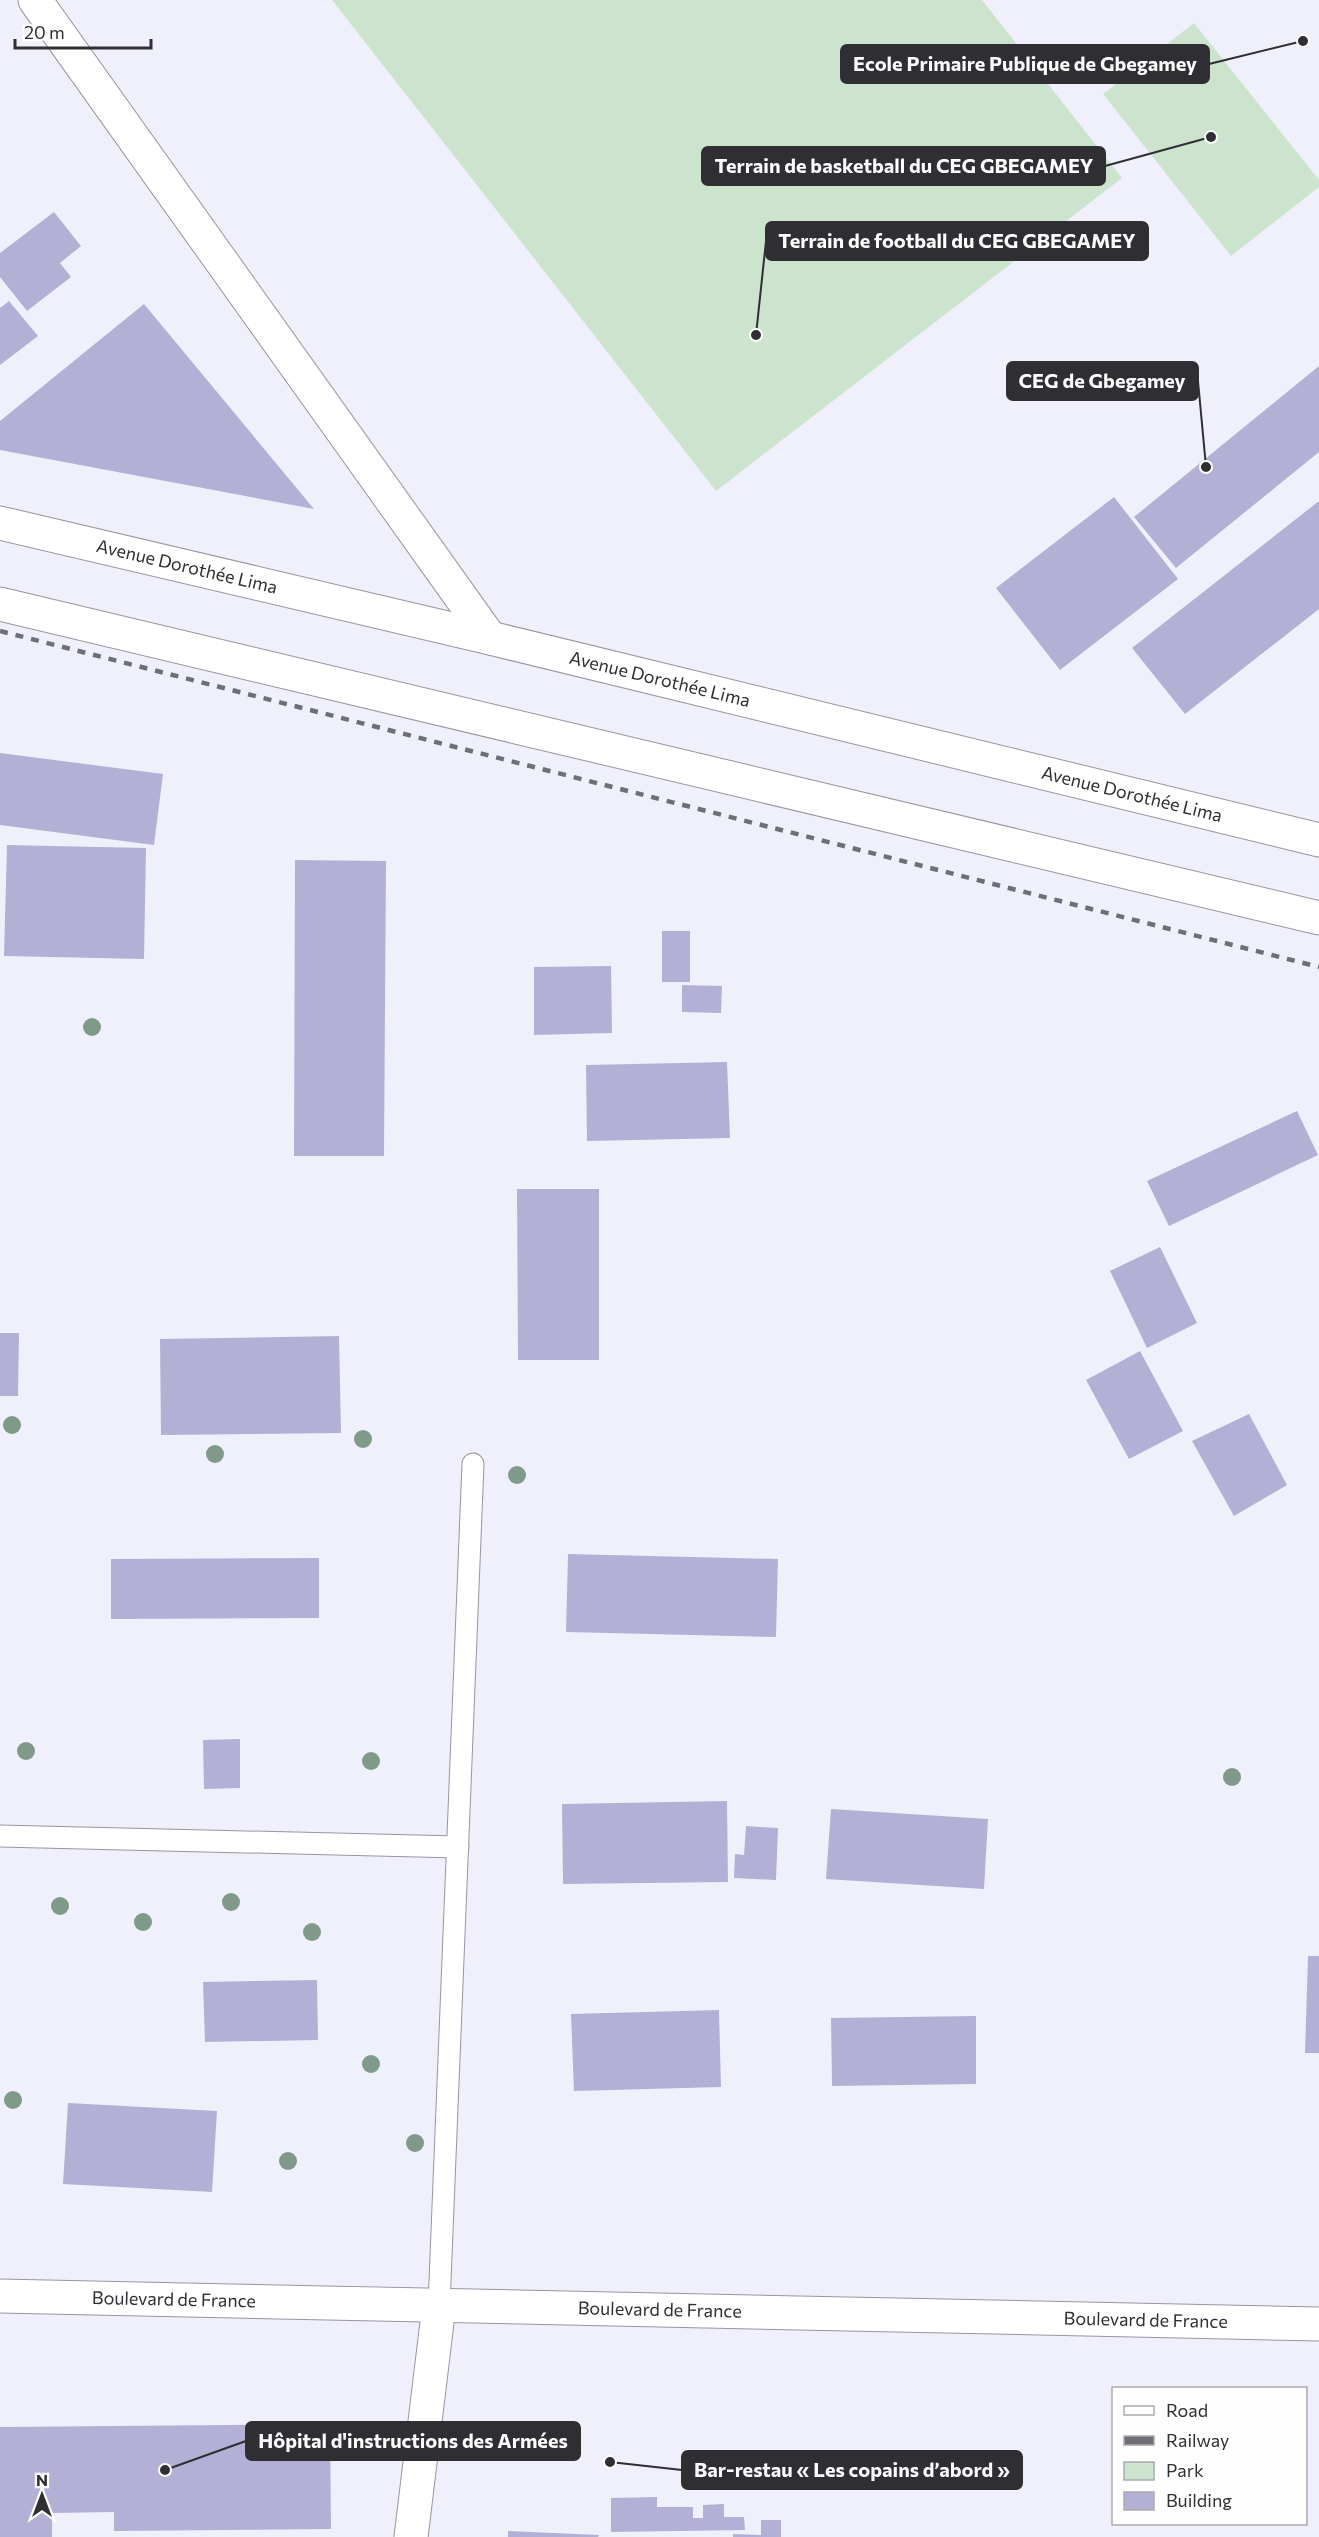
<svg xmlns="http://www.w3.org/2000/svg" width="1319" height="2537" viewBox="0 0 1319 2537" font-family="Commissioner,sans-serif">
<style>
.green{fill:#cce4ce}
.building{fill:#b3b0d6}
.lines{fill:none;stroke-linecap:round;stroke-linejoin:round}
.service-casing{stroke:#9695a0;stroke-width:23}
.minor-casing{stroke:#9695a0;stroke-width:35}
.tertiary-casing{stroke:#9695a0;stroke-width:35}
.secondary-casing{stroke:#9695a0;stroke-width:35}
.service{stroke:#fff;stroke-width:21}
.minor{stroke:#fff;stroke-width:33}
.tertiary{stroke:#fff;stroke-width:33}
.secondary{stroke:#fff;stroke-width:33}
.rail{stroke:#6e6e75;stroke-width:4.5;stroke-dasharray:8 8;stroke-linecap:butt}
.tree{fill:#809a89}
.labels{text-anchor:middle;stroke-width:4.5;stroke-linejoin:round;paint-order:stroke}
.street-label{font-size:18px;fill:#2e2e33;stroke:#fefefe}
.leader{fill:none;stroke:#2e2e33;stroke-width:2}
.callout-dot{fill:#2e2e33;stroke:#fefefe;stroke-width:2}
.callout{fill:#2e2e33;stroke:#2e2e33;stroke-width:2}
.callout-label{font-size:20px;text-anchor:middle;font-weight:bold;fill:#fff}
</style>
<rect width="100%" height="100%" fill="#f0f0fc"/>
<g class="green">
<path d="M 332,0 L 982,0 L 1122,178 L 716,491 Z"/>
<path d="M 1194,23 L 1319,180 L 1319,187 L 1231,256 L 1103,94 Z"/>
</g>
<g class="building">
<path d="M 54,212 L 81,246 L 60,263 L 71,277 L 27,311 L 0,277 L 0,253 Z"/>
<path d="M 9,301 L 38,336 L 0,365 L 0,308 Z"/>
<path d="M 144,304 L 314,509 L 0,450 L 0,421 Z"/>
<path d="M 1319,366 L 1319,452 L 1176,568 L 1134,517 Z"/>
<path d="M 1114,497 L 1178,579 L 1060,670 L 996,588 Z"/>
<path d="M 1319,501 L 1319,609 L 1185,714 L 1132,648 Z"/>
<path d="M 0,753 L 163,774 L 154,845 L 0,825 Z"/>
<path d="M 7,845 L 146,848 L 144,959 L 4,956 Z"/>
<path d="M 295,860 L 386,861 L 384,1156 L 294,1156 Z"/>
<rect x="662" y="931" width="28" height="51"/>
<path d="M 611,966 L 612,1033 L 534,1035 L 534,967 Z"/>
<path d="M 682,985 L 722,986 L 721,1013 L 682,1012 Z"/>
<path d="M 727,1062 L 730,1138 L 587,1141 L 586,1065 Z"/>
<path d="M 1297,1111 L 1318,1155 L 1169,1226 L 1147,1181 Z"/>
<path d="M 517,1189 L 599,1189 L 599,1360 L 518,1360 Z"/>
<path d="M 1160,1247 L 1197,1323 L 1147,1348 L 1110,1271 Z"/>
<path d="M 0,1333 L 19,1333 L 18,1396 L 0,1396 Z"/>
<path d="M 339,1336 L 341,1433 L 161,1435 L 160,1339 Z"/>
<path d="M 1140,1351 L 1183,1431 L 1129,1459 L 1086,1380 Z"/>
<path d="M 1249,1414 L 1287,1485 L 1234,1516 L 1192,1441 Z"/>
<path d="M 568,1554 L 778,1559 L 776,1637 L 566,1632 Z"/>
<path d="M 319,1558 L 319,1618 L 111,1619 L 111,1559 Z"/>
<path d="M 240,1739 L 240,1788 L 204,1789 L 203,1740 Z"/>
<path d="M 727,1801 L 728,1882 L 563,1884 L 562,1804 Z"/>
<path d="M 831,1809 L 988,1819 L 984,1889 L 826,1879 Z"/>
<path d="M 746,1826 L 778,1828 L 776,1880 L 734,1878 L 735,1854 L 744,1855 Z"/>
<path d="M 1308,1956 L 1319,1956 L 1319,2053 L 1305,2053 Z"/>
<path d="M 317,1980 L 318,2040 L 205,2042 L 203,1982 Z"/>
<path d="M 719,2010 L 721,2087 L 574,2091 L 571,2014 Z"/>
<path d="M 976,2016 L 976,2084 L 832,2086 L 831,2018 Z"/>
<path d="M 68,2103 L 217,2111 L 212,2192 L 63,2184 Z"/>
<path d="M 330,2424 L 331,2529 L 114,2531 L 114,2512 L 52,2513 L 52,2537 L 0,2537 L 0,2427 Z"/>
<path d="M 657,2497 L 657,2507 L 693,2507 L 693,2518 L 703,2518 L 703,2505 L 724,2504 L 724,2517 L 744,2517 L 745,2530 L 611,2532 L 611,2498 Z"/>
<path d="M 761,2520 L 781,2520 L 781,2537 L 733,2537 L 733,2534 L 761,2535 Z"/>
<path d="M 508,2531 L 599,2535 L 598,2537 L 508,2537 Z"/>
</g>
<g class="lines">
<g class="service-casing">
<g id="service">
<path d="M 0,1836 L 458,1847"/>
<path d="M 439,2306 L 473,1464"/>
</g>
</g>
<g class="minor-casing">
<g id="minor">
<path d="M 35,0 L 490,638"/>
<path d="M 411,2537 L 439,2306"/>
</g>
</g>
<g class="tertiary-casing">
<g id="tertiary">
<path id="s1" d="M 0,2296 L 1319,2324"/>
</g>
</g>
<g class="secondary-casing">
<g id="secondary">
<path id="s2" d="M 0,523 L 490,638 L 1319,840"/>
<path d="M 0,604 L 1319,918"/>
</g>
</g>
<use href="#service" class="service"/>
<use href="#minor" class="minor"/>
<use href="#tertiary" class="tertiary"/>
<use href="#secondary" class="secondary"/>
<path class="rail" d="M 0,631 L 1319,967"/>
</g>
<g class="tree">
<circle cx="92" cy="1027" r="9"/>
<circle cx="12" cy="1425" r="9"/>
<circle cx="363" cy="1439" r="9"/>
<circle cx="215" cy="1454" r="9"/>
<circle cx="517" cy="1475" r="9"/>
<circle cx="26" cy="1751" r="9"/>
<circle cx="371" cy="1761" r="9"/>
<circle cx="1232" cy="1777" r="9"/>
<circle cx="231" cy="1902" r="9"/>
<circle cx="60" cy="1906" r="9"/>
<circle cx="143" cy="1922" r="9"/>
<circle cx="312" cy="1932" r="9"/>
<circle cx="371" cy="2064" r="9"/>
<circle cx="13" cy="2100" r="9"/>
<circle cx="415" cy="2143" r="9"/>
<circle cx="288" cy="2161" r="9"/>
</g>
<g class="labels">
<g class="street-label">
<text dy="6" stroke="none"><textPath href="#s2" startOffset="192">Avenue Dorothée Lima</textPath></text>
<text dy="6" stroke="none"><textPath href="#s2" startOffset="678">Avenue Dorothée Lima</textPath></text>
<text dy="6" stroke="none"><textPath href="#s2" startOffset="1164">Avenue Dorothée Lima</textPath></text>
<text dy="6" stroke="none"><textPath href="#s1" startOffset="174">Boulevard de France</textPath></text>
<text dy="6" stroke="none"><textPath href="#s1" startOffset="660">Boulevard de France</textPath></text>
<text dy="6" stroke="none"><textPath href="#s1" startOffset="1146">Boulevard de France</textPath></text>
</g>
</g>
<path class="leader" d="M1303 41L1209 64M1211 137L1105 166M756 335L766 241M1206 467L1198 381M165 2470L246 2441M610 2462L682 2470"/>
<g class="callout-dot">
<circle cx="1303" cy="41" r="6"/>
<circle cx="1211" cy="137" r="6"/>
<circle cx="756" cy="335" r="6"/>
<circle cx="1206" cy="467" r="6"/>
<circle cx="165" cy="2470" r="6"/>
<circle cx="610" cy="2462" r="6"/>
</g>
<g class="callout">
<rect x="841" y="45" width="368" height="38" rx="6"/>
<rect x="702" y="147" width="403" height="38" rx="6"/>
<rect x="766" y="222" width="382" height="38" rx="6"/>
<rect x="1007" y="362" width="191" height="38" rx="6"/>
<rect x="246" y="2422" width="334" height="38" rx="6"/>
<rect x="682" y="2451" width="340" height="38" rx="6"/>
</g>
<g class="callout-label">
<text x="1025" y="71">Ecole Primaire Publique de Gbegamey</text>
<text x="904" y="173">Terrain de basketball du CEG GBEGAMEY</text>
<text x="957" y="248">Terrain de football du CEG GBEGAMEY</text>
<text x="1102" y="388">CEG de Gbegamey</text>
<text x="413" y="2448">Hôpital d'instructions des Armées</text>
<text x="852" y="2477">Bar-restau « Les copains d’abord »</text>
</g>
<rect x="1112" y="2387" width="195" height="138" fill="#fefefe" stroke="#ababad" stroke-width="1.5"/>
<rect x="1124" y="2406" width="30" height="9" fill="#ffffff" stroke="#ababad" stroke-width="1.5"/>
<text x="1166" y="2417" font-size="18" fill="#2e2e33">Road</text>
<rect x="1124" y="2436" width="30" height="9" fill="#6e6e75" stroke="#ababad" stroke-width="1.5"/>
<text x="1166" y="2447" font-size="18" fill="#2e2e33">Railway</text>
<rect x="1124" y="2462" width="30" height="18" fill="#cce4ce" stroke="#ababad" stroke-width="1.5"/>
<text x="1166" y="2477" font-size="18" fill="#2e2e33">Park</text>
<rect x="1124" y="2492" width="30" height="18" fill="#b3b0d6" stroke="#ababad" stroke-width="1.5"/>
<text x="1166" y="2507" font-size="18" fill="#2e2e33">Building</text>
<g transform="translate(42 2495)" stroke="#fefefe" stroke-width="4.5" paint-order="stroke">
<path d="M0-4.5L10 22L0 15L-10 22Z" fill="#2e2e33"/>
<text y="-9" font-size="16" font-weight="bold" text-anchor="middle" fill="#2e2e33">N</text>
</g>
<path d="M15 39v9h136v-9" fill="none" stroke="#2e2e33" stroke-width="3"/>
<text x="24" y="39" font-size="18" fill="#2e2e33" stroke="#fefefe" stroke-width="4.5" paint-order="stroke">20 m</text>
</svg>
